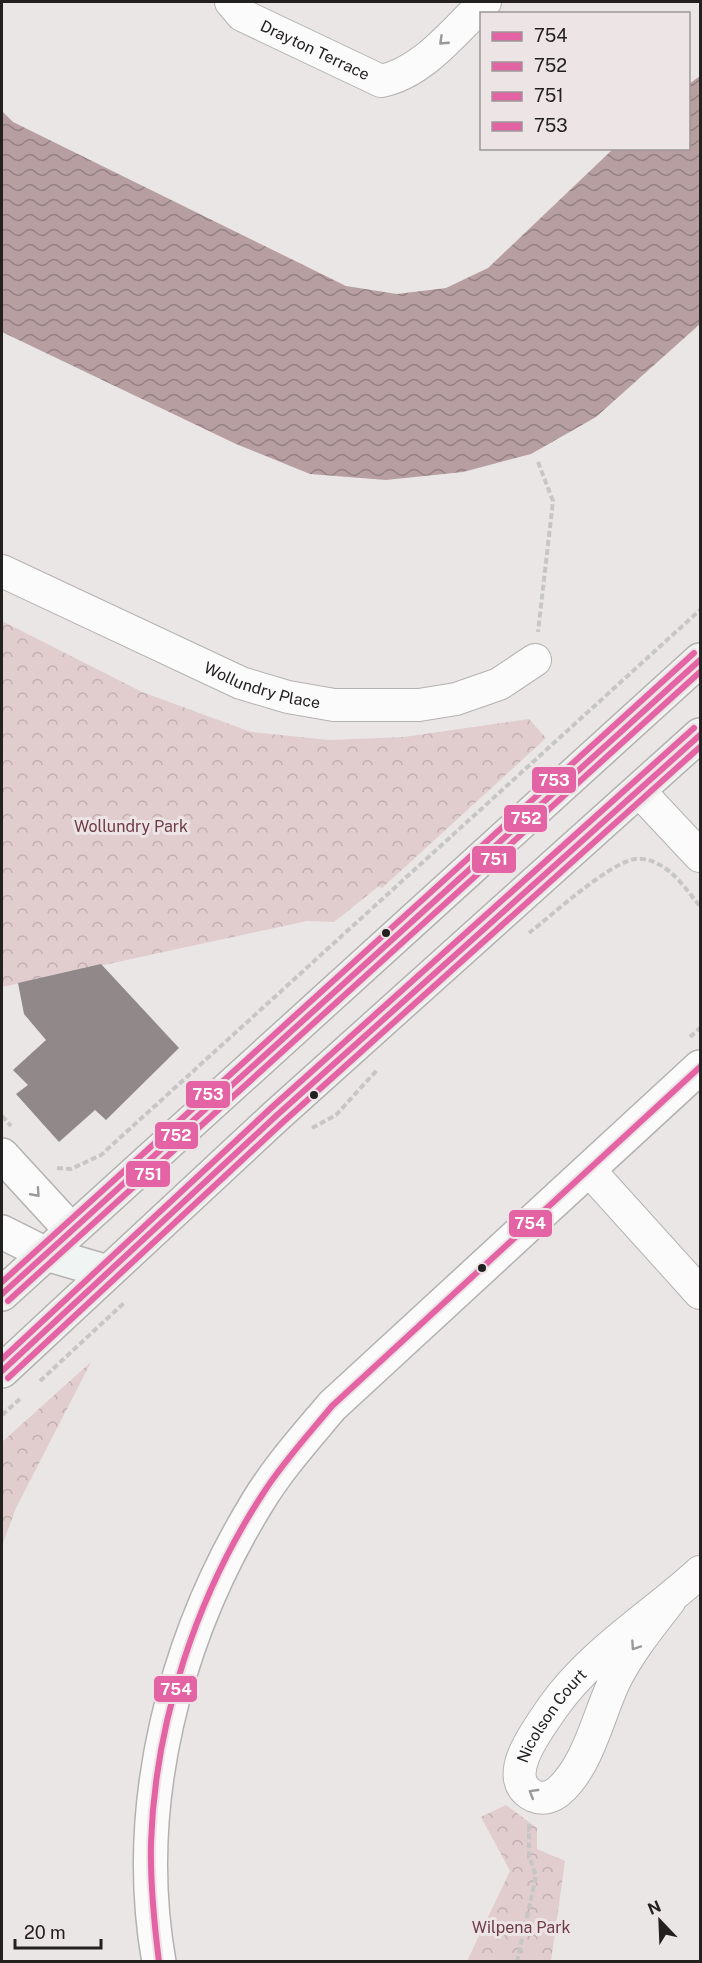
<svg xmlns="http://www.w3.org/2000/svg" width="702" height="1963" viewBox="0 0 702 1963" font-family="'Public Sans',sans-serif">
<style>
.park{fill:url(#park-crowns)}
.water{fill:url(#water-waves)}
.building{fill:#908889}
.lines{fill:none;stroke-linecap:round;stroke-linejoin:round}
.minor-casing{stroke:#b4b1b1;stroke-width:34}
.tertiary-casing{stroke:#b4b1b1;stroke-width:36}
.secondary-casing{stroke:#b4b1b1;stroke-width:36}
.path{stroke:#c7c6c6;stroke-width:4;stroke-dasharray:6 3;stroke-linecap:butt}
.minor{stroke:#fcfbfb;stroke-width:32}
.tertiary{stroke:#fcfbfb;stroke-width:33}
.secondary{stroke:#f0f4f3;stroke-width:33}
.bus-1-casing{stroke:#ece4e5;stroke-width:10}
.bus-2-casing{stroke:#ece4e5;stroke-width:10}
.bus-3-casing{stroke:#ece4e5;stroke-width:10}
.bus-4-casing{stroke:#ece4e5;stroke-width:10}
.bus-1{stroke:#e463a4;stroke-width:6}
.bus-2{stroke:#e463a4;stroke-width:6}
.bus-3{stroke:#e463a4;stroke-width:6}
.bus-4{stroke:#e463a4;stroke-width:6}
.oneway{stroke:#9a9898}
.bus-dot{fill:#232020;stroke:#ece4e5;stroke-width:2}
.labels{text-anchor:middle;stroke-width:6;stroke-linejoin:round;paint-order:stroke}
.street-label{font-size:16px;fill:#232020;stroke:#ece4e5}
.park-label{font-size:16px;fill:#6f3c46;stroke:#ece4e5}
.line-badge{stroke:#ece4e5;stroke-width:2}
.badge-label{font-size:16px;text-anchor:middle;font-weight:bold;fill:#fff}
</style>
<defs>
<pattern id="park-crowns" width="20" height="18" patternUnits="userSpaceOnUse" patternTransform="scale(1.5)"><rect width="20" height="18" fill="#e1ccce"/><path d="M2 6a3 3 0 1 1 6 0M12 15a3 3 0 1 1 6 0" fill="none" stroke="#c1afb1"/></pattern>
<pattern id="water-waves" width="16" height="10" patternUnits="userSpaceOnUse" patternTransform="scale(1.5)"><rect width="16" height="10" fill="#b79ea1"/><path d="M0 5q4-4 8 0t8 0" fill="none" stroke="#948083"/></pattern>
</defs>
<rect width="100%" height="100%" fill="#eae6e6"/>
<g class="park">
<path d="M 2,621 L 142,692 L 251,732 L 329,740 L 404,737 L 529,719 L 546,738 L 382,888 L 379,886 L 334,922 L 307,921 L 2,987 Z"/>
<path d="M 91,1362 L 16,1508 L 2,1546 L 2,1442 Z"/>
<path d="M 506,1805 L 537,1828 L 537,1849 L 565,1861 L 551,1961 L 467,1961 L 510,1871 L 481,1817 Z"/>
</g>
<path class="water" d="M 700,76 L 700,324 L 596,417 L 531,454 L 463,472 L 386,480 L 310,474 L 236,444 L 2,332 L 2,111 L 13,122 L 346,286 L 397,294 L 446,288 L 488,268 L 613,149 L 688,148 L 689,84 Z"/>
<path class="building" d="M 101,964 L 179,1048 L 106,1120 L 95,1110 L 59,1142 L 16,1094 L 28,1085 L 13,1070 L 46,1040 L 24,1014 L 18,983 Z"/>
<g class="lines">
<g class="minor-casing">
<g id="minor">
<path id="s1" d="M 231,2 L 242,15 L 381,81 C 423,73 455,30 485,2"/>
<path id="s2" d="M 2,571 L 241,683 L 288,697 L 334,705 L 419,705 L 456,699 L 499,684 L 535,660"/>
<path d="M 640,792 L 700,856"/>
<path d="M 589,1170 L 700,1293"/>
<path id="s3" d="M 670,1600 C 651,1625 631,1649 616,1678 C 599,1712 589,1765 559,1791 C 552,1797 543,1800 534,1796 C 498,1779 539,1728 553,1707 C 591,1653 652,1616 700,1572"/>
</g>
</g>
<g class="tertiary-casing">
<g id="tertiary">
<path d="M 2,1155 L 71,1230"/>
<path d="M 2,1232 L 46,1254"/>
<path d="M 159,1962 C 131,1805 175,1637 257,1503 C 278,1468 306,1437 332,1406 L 700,1067"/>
</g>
</g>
<g class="secondary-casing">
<g id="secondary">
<path d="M 46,1254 L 108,1272"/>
<path d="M 2,1294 L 700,660"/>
<path d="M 2,1371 L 276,1116 L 700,735"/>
</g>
</g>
<g class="path">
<path d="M 538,462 L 553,501 L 538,632"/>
<path d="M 529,933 C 552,915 609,863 635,859 C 643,858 651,860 658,864 C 675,872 688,892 700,906"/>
<path d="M 690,1037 L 700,1028"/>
<path d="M 2,1116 L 11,1126"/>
<path d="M 312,1128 L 336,1115 L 377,1070"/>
<path d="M 57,1168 L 71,1169 L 101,1155 L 700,610"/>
<path d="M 40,1381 L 125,1302"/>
<path d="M 2,1415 L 21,1398"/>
<path d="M 517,1962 L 536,1876 L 529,1856 L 529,1824"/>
</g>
<use href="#minor" class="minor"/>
<use href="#tertiary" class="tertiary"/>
<use href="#secondary" class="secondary"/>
<g class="bus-1-casing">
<path id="bus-1" d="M 159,1962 C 154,1922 150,1883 151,1843 C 155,1721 197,1594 264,1492 C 284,1461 309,1434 332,1406 L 700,1067"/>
</g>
<g class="bus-2-casing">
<g id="bus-2">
<path d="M 2,1294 L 700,660"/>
<path d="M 2,1371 L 276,1116 L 700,735"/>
</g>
</g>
<g class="bus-3-casing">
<g id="bus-3">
<path d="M 8,1301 L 700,672"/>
<path d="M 8,1378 L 282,1123 L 700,747"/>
</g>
</g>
<g class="bus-4-casing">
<g id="bus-4">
<path d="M 2,1282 L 694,653"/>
<path d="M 2,1359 L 270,1109 L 694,728"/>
</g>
</g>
<use href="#bus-1" class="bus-1"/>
<use href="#bus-2" class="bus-2"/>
<use href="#bus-3" class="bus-3"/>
<use href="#bus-4" class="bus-4"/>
</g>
<defs><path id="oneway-chevron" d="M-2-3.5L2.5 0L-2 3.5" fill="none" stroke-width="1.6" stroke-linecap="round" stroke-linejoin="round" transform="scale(1.5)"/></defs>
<g class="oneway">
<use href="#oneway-chevron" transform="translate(443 41) rotate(137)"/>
<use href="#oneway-chevron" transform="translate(36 1193) rotate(48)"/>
<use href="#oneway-chevron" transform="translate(635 1646) rotate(124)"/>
<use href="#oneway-chevron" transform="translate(533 1793) rotate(-149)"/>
</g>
<g class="bus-dot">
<circle cx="386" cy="933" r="5"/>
<circle cx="314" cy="1095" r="5"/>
<circle cx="482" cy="1268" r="5"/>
</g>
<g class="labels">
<g class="street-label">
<text dy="6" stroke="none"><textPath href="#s1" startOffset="98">Drayton Terrace</textPath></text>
<text dy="6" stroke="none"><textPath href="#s2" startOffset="285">Wollundry Place</textPath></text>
<text dy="6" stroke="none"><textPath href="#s3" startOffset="345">Nicolson Court</textPath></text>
</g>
<g class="park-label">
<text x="131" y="832">Wollundry Park</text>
<text x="521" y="1933">Wilpena Park</text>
</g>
</g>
<g class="line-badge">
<rect x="531" y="766" width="46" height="28" rx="6" fill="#e463a4"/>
<rect x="503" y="804" width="45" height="29" rx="6" fill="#e463a4"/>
<rect x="471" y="845" width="46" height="29" rx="6" fill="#e463a4"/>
<rect x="185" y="1080" width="46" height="29" rx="6" fill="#e463a4"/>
<rect x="154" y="1121" width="45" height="29" rx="6" fill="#e463a4"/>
<rect x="125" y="1160" width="46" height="28" rx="6" fill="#e463a4"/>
<rect x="508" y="1209" width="45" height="29" rx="6" fill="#e463a4"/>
<rect x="153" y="1675" width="45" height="28" rx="6" fill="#e463a4"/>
</g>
<g class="badge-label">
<text x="554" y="786">753</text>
<text x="526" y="824">752</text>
<text x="494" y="865">751</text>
<text x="208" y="1100">753</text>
<text x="176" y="1141">752</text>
<text x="148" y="1180">751</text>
<text x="530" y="1229">754</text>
<text x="176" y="1695">754</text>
</g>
<rect width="702" height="1963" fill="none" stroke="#232020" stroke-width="6"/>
<rect x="480" y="12" width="210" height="138" fill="#ece4e5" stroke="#9c9696" stroke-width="1.5"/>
<rect x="492" y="32" width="30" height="9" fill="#e463a4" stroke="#9c9696" stroke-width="1.5"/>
<text x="534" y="42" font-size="18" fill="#232020">754</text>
<rect x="492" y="62" width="30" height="9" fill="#e463a4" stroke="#9c9696" stroke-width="1.5"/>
<text x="534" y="72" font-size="18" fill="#232020">752</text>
<rect x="492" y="92" width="30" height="9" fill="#e463a4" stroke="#9c9696" stroke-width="1.5"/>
<text x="534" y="102" font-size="18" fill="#232020">751</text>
<rect x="492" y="122" width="30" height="9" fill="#e463a4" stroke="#9c9696" stroke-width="1.5"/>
<text x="534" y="132" font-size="18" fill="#232020">753</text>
<g transform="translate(660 1921) rotate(337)" stroke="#ece4e5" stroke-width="4.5" paint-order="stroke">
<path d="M0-4.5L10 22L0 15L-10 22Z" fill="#232020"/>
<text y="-9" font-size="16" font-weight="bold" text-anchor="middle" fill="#232020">N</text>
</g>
<path d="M15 1939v9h86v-9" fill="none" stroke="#232020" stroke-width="3"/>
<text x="24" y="1939" font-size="18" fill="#232020" stroke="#ece4e5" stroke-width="4.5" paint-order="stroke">20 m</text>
</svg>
